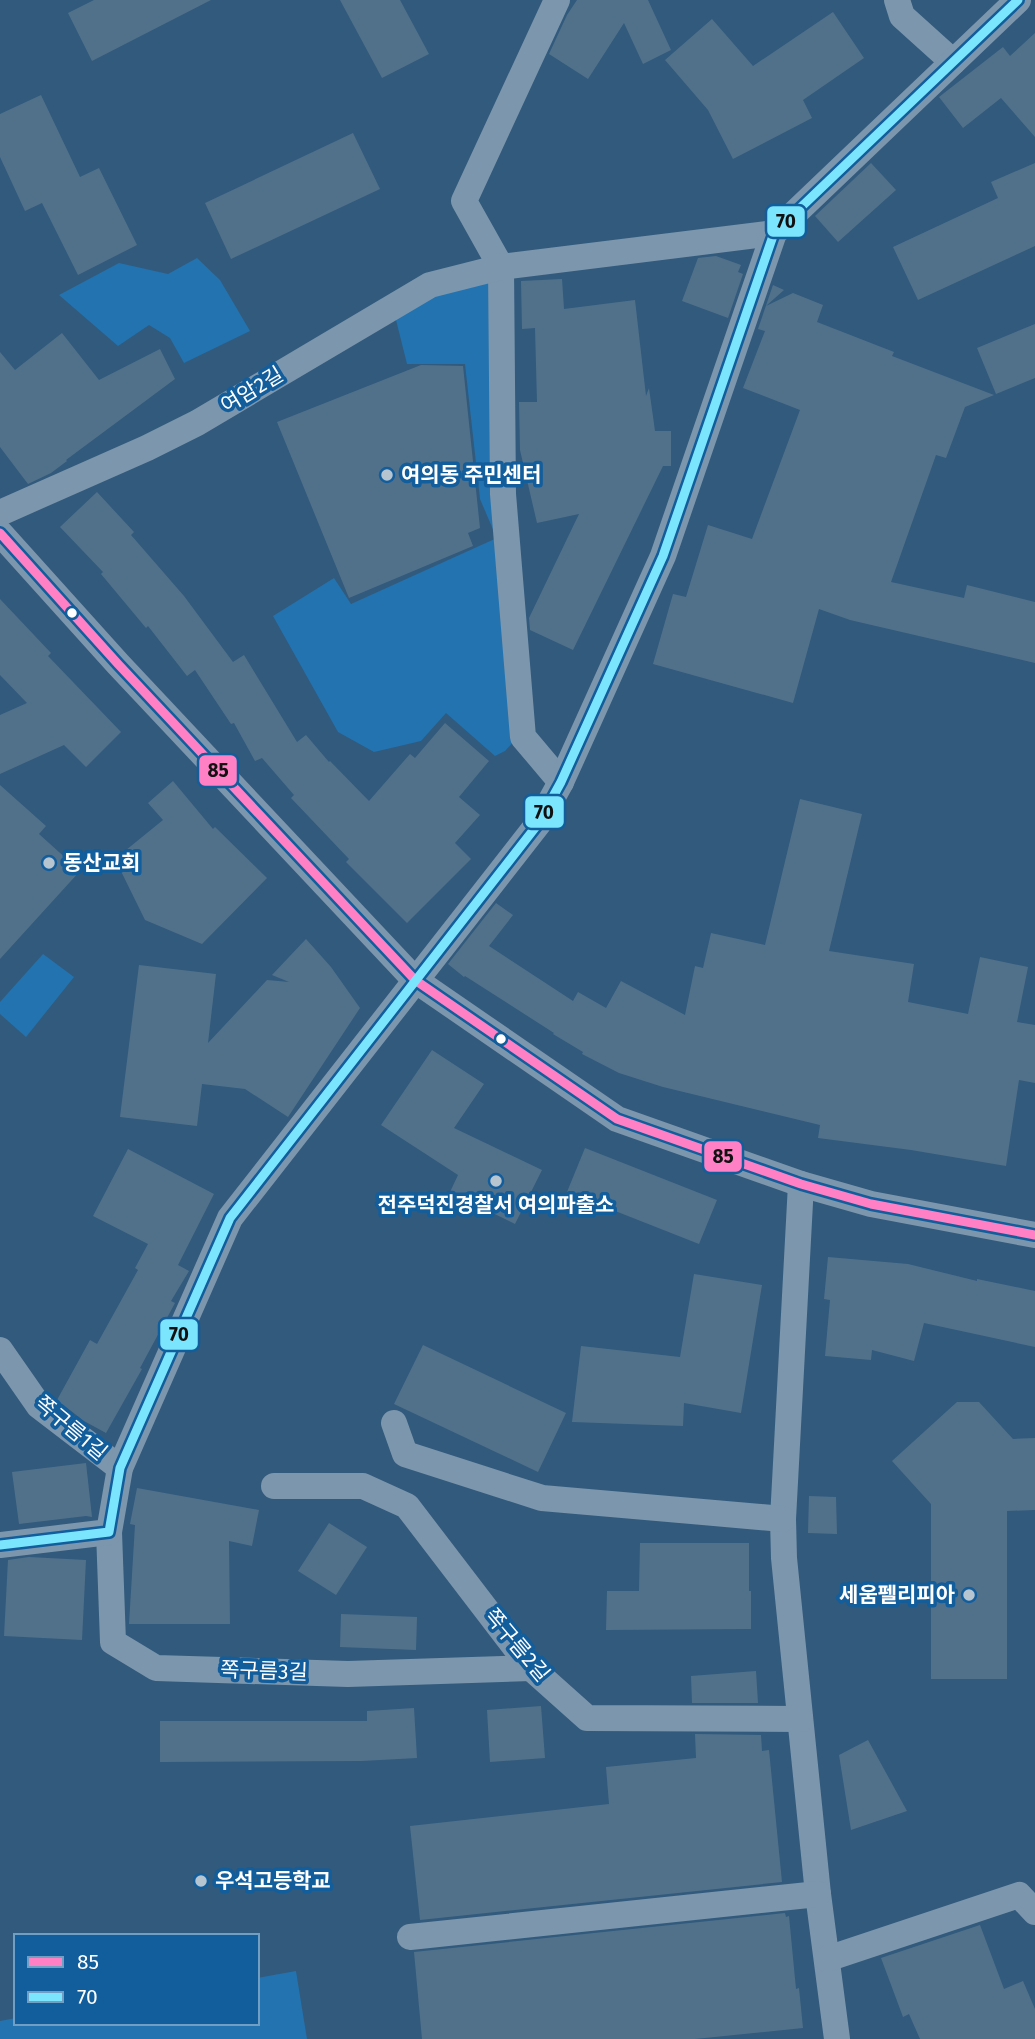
<svg xmlns="http://www.w3.org/2000/svg" width="1035" height="2039" viewBox="0 0 1035 2039" font-family="'Fira Sans','Noto Sans KR',sans-serif">
<style>
.green{fill:#2273b0}
.building{fill:#51718b}
.lines{fill:none;stroke-linecap:round;stroke-linejoin:round}
.minor{stroke:#7c96ad;stroke-width:26}
.bus-1-casing{stroke:#125d9b;stroke-width:14}
.bus-2-casing{stroke:#125d9b;stroke-width:14}
.bus-1{stroke:#ff80c5;stroke-width:9}
.bus-2{stroke:#7ae5fd;stroke-width:9}
.poi-dot{fill:#b7c5d1;stroke:#125d9b;stroke-width:2.5}
.bus-dot{fill:#fff;stroke:#125d9b;stroke-width:2.5}
.labels{text-anchor:middle;stroke-width:7;stroke-linejoin:round;paint-order:stroke}
.street-label{font-size:21px;fill:#fff;stroke:#125d9b}
.poi-label{font-size:21px;font-weight:bold;fill:#fff;stroke:#125d9b;text-anchor:start}
.line-badge{stroke:#125d9b;stroke-width:2.5}
.pale-badge-label{font-size:19px;text-anchor:middle;font-weight:bold;fill:#111}
</style>
<rect width="100%" height="100%" fill="#325a7c"/>
<g class="green">
<path d="M 197,258 L 220,280 L 250,331 L 184,363 L 170,338 L 149,325 L 118,346 L 59,295 L 119,263 L 168,274 Z"/>
<path d="M 496,271 L 495,534 L 480,499 L 465,364 L 407,364 L 394,312 Z"/>
<path d="M 499,537 L 518,737 L 505,751 L 495,756 L 446,713 L 421,741 L 374,752 L 338,732 L 273,616 L 334,578 L 351,604 Z"/>
<path d="M 43,954 L 74,977 L 26,1037 L 0,1014 L 0,1002 Z"/>
<path d="M 296,1971 L 307,2039 L 0,2039 L 0,2021 L 16,2018 L 16,2023 L 257,2023 L 257,1978 Z"/>
</g>
<g class="building">
<path d="M 94,0 L 211,0 L 92,61 L 68,13 Z"/>
<path d="M 340,0 L 400,0 L 429,54 L 382,78 Z"/>
<path d="M 577,0 L 648,0 L 671,50 L 643,64 L 624,23 L 588,79 L 549,54 L 567,15 Z"/>
<path d="M 833,12 L 864,58 L 803,100 L 812,118 L 733,159 L 708,110 L 665,60 L 712,19 L 753,66 Z"/>
<path d="M 1035,33 L 1035,137 L 1001,98 L 963,128 L 939,97 L 1003,47 L 1010,56 Z"/>
<path d="M 41,95 L 80,177 L 99,168 L 137,245 L 78,275 L 42,203 L 25,211 L 0,157 L 0,114 Z"/>
<path d="M 353,133 L 380,189 L 231,259 L 205,203 Z"/>
<path d="M 871,163 L 896,190 L 838,242 L 815,216 Z"/>
<path d="M 1035,163 L 1035,246 L 918,300 L 893,247 L 998,198 L 991,182 Z"/>
<path d="M 716,256 L 741,265 L 738,272 L 743,274 L 728,318 L 682,301 L 698,258 Z"/>
<path d="M 562,279 L 564,309 L 635,300 L 646,396 L 649,388 L 655,431 L 671,431 L 671,466 L 663,466 L 573,650 L 530,630 L 529,618 L 579,514 L 537,523 L 520,450 L 519,402 L 537,402 L 535,328 L 522,329 L 521,281 Z"/>
<path d="M 773,285 L 784,290 L 766,306 L 793,293 L 823,305 L 817,322 L 894,352 L 892,356 L 994,395 L 965,407 L 946,458 L 936,455 L 891,582 L 964,598 L 967,585 L 1035,602 L 1035,663 L 850,620 L 819,609 L 793,703 L 653,664 L 673,594 L 686,597 L 708,525 L 752,539 L 800,410 L 743,388 L 765,331 L 758,329 Z"/>
<path d="M 1035,324 L 1035,378 L 996,394 L 977,348 Z"/>
<path d="M 62,333 L 99,380 L 160,349 L 175,379 L 66,460 L 67,461 L 51,473 L 28,484 L 0,447 L 0,352 L 15,370 Z"/>
<path d="M 421,365 L 463,366 L 480,528 L 468,533 L 473,546 L 349,598 L 277,422 Z"/>
<path d="M 97,492 L 134,532 L 131,535 L 184,596 L 233,662 L 244,655 L 297,742 L 306,735 L 329,762 L 330,761 L 369,801 L 410,754 L 415,758 L 445,723 L 489,761 L 459,797 L 480,815 L 455,843 L 471,859 L 407,923 L 346,862 L 349,859 L 291,798 L 294,795 L 262,758 L 255,761 L 234,723 L 231,724 L 195,670 L 187,676 L 148,626 L 146,628 L 101,574 L 103,572 L 60,527 Z"/>
<path d="M 0,599 L 51,653 L 48,656 L 121,732 L 86,767 L 64,745 L 0,774 L 0,715 L 27,703 L 0,675 Z"/>
<path d="M 173,781 L 213,829 L 215,827 L 267,878 L 202,944 L 145,920 L 115,859 L 163,820 L 148,803 Z"/>
<path d="M 0,785 L 46,826 L 39,834 L 80,871 L 0,959 Z"/>
<path d="M 800,799 L 862,814 L 829,951 L 914,964 L 908,1002 L 968,1014 L 980,957 L 1028,967 L 1017,1022 L 1035,1025 L 1035,1083 L 1019,1080 L 1006,1166 L 911,1150 L 818,1138 L 820,1125 L 663,1087 L 619,1073 L 582,1054 L 583,1052 L 553,1034 L 554,1033 L 465,976 L 464,977 L 448,964 L 496,903 L 513,915 L 489,946 L 573,1001 L 578,992 L 606,1008 L 621,981 L 685,1015 L 695,966 L 703,968 L 711,933 L 765,945 Z"/>
<path d="M 306,939 L 331,967 L 360,1008 L 288,1117 L 245,1089 L 202,1084 L 197,1126 L 120,1117 L 139,965 L 216,974 L 208,1043 L 267,980 L 289,982 L 272,975 Z"/>
<path d="M 432,1050 L 484,1084 L 454,1128 L 542,1170 L 515,1224 L 450,1192 L 458,1175 L 381,1125 Z"/>
<path d="M 585,1148 L 717,1200 L 699,1244 L 567,1192 Z"/>
<path d="M 128,1149 L 214,1194 L 178,1265 L 189,1271 L 171,1301 L 175,1303 L 140,1368 L 142,1369 L 106,1433 L 84,1421 L 57,1400 L 90,1340 L 97,1344 L 138,1270 L 135,1268 L 148,1244 L 93,1216 Z"/>
<path d="M 828,1257 L 908,1264 L 977,1281 L 977,1279 L 1035,1291 L 1035,1347 L 924,1323 L 914,1361 L 872,1350 L 871,1360 L 825,1356 L 830,1300 L 824,1299 Z"/>
<path d="M 694,1274 L 762,1285 L 741,1413 L 684,1403 L 683,1426 L 572,1422 L 581,1346 L 680,1357 Z"/>
<path d="M 423,1345 L 566,1413 L 538,1472 L 394,1404 Z"/>
<path d="M 957,1402 L 979,1402 L 1013,1439 L 1035,1438 L 1035,1510 L 1007,1511 L 1007,1679 L 931,1679 L 931,1504 L 892,1461 Z"/>
<path d="M 86,1463 L 92,1517 L 86,1516 L 19,1524 L 12,1472 Z"/>
<path d="M 137,1488 L 259,1510 L 252,1546 L 229,1541 L 230,1624 L 129,1624 L 135,1525 L 130,1524 Z"/>
<path d="M 809,1496 L 836,1497 L 837,1534 L 808,1533 Z"/>
<path d="M 329,1523 L 367,1547 L 336,1595 L 298,1571 Z"/>
<path d="M 640,1543 L 749,1543 L 749,1591 L 751,1591 L 751,1629 L 606,1630 L 607,1591 L 639,1591 Z"/>
<path d="M 29,1557 L 86,1560 L 82,1640 L 4,1636 L 8,1560 Z"/>
<path d="M 341,1614 L 417,1617 L 416,1650 L 340,1647 Z"/>
<path d="M 756,1671 L 758,1703 L 692,1703 L 691,1676 Z"/>
<path d="M 541,1706 L 545,1758 L 490,1762 L 487,1710 Z"/>
<path d="M 414,1708 L 417,1758 L 362,1761 L 160,1762 L 160,1721 L 367,1721 L 367,1711 Z"/>
<path d="M 695,1734 L 761,1735 L 762,1751 L 769,1750 L 782,1882 L 420,1920 L 410,1826 L 609,1804 L 606,1767 L 696,1758 Z"/>
<path d="M 868,1740 L 907,1811 L 851,1830 L 839,1755 Z"/>
<path d="M 785,1913 L 786,1917 L 789,1916 L 796,1989 L 799,1988 L 803,2028 L 695,2039 L 422,2039 L 414,1952 Z"/>
<path d="M 980,1925 L 1004,1989 L 1023,1981 L 1035,2009 L 1035,2039 L 920,2039 L 909,2014 L 903,2017 L 881,1958 Z"/>
</g>
<g class="lines">
<g class="minor">
<path d="M 557,0 L 464,201 L 501,267 L 503,494 L 523,737 L 561,782"/>
<path d="M 897,0 L 902,16 L 953,62"/>
<path d="M 0,513 L 147,448 L 197,423 L 430,285 L 501,267 L 774,233"/>
<path d="M 0,533 L 118,664 L 415,980 L 617,1119 L 801,1184 L 871,1204 L 1035,1235"/>
<path d="M 801,1184 L 783,1519 L 784,1558 L 818,1894 L 837,2039"/>
<path d="M 0,1350 L 39,1406 L 120,1468"/>
<path d="M 394,1423 L 405,1454 L 542,1498 L 783,1519"/>
<path d="M 274,1486 L 363,1486 L 407,1506 L 531,1668 L 587,1718 L 800,1719"/>
<path d="M 109,1532 L 113,1642 L 156,1668 L 348,1674 L 531,1668"/>
<path d="M 0,1545 L 109,1532 L 120,1468 L 230,1218 L 538,824 L 561,782 L 663,556 L 774,233 L 1018,0"/>
<path d="M 410,1937 L 818,1894"/>
<path d="M 827,1959 L 1019,1895 L 1035,1912"/>
</g>
<g class="bus-1-casing">
<path id="bus-1" d="M 0,533 L 118,664 L 415,980 L 617,1119 L 801,1184 L 871,1204 L 1035,1235"/>
</g>
<g class="bus-2-casing">
<path id="bus-2" d="M 0,1545 L 109,1532 L 120,1468 L 230,1218 L 538,824 L 561,782 L 663,556 L 774,233 L 1018,0"/>
</g>
<use href="#bus-1" class="bus-1"/>
<use href="#bus-2" class="bus-2"/>
</g>
<g class="poi-dot">
<circle cx="387" cy="475" r="7"/>
<circle cx="49" cy="863" r="7"/>
<circle cx="496" cy="1181" r="7"/>
<circle cx="969" cy="1595" r="7"/>
<circle cx="201" cy="1881" r="7"/>
</g>
<g class="bus-dot">
<circle cx="72" cy="613" r="6"/>
<circle cx="501" cy="1039" r="6"/>
</g>
<g class="labels">
<g class="street-label">
<text transform="translate(252 390) rotate(-31)" y="7">여암2길</text>
<text transform="translate(71 1428) rotate(40)" y="7">쪽구름1길</text>
<text transform="translate(517 1645) rotate(50)" y="7">쪽구름2길</text>
<text transform="translate(264 1671) rotate(2)" y="7">쪽구름3길</text>
</g>
<g class="poi-label">
<text x="401" y="482">여의동 주민센터</text>
<text x="63" y="870">동산교회</text>
<text x="496" y="1212" text-anchor="middle">전주덕진경찰서 여의파출소</text>
<text x="955" y="1602" text-anchor="end">세움펠리피아</text>
<text x="215" y="1888">우석고등학교</text>
</g>
</g>
<g class="line-badge">
<rect x="766" y="205" width="40" height="33" rx="7" fill="#7ae5fd"/>
<rect x="198" y="754" width="40" height="33" rx="7" fill="#ff80c5"/>
<rect x="524" y="795" width="41" height="34" rx="7" fill="#7ae5fd"/>
<rect x="703" y="1140" width="40" height="33" rx="7" fill="#ff80c5"/>
<rect x="159" y="1318" width="40" height="33" rx="7" fill="#7ae5fd"/>
</g>
<g class="pale-badge-label">
<text x="786" y="228">70</text>
<text x="218" y="777">85</text>
<text x="544" y="819">70</text>
<text x="723" y="1163">85</text>
<text x="179" y="1341">70</text>
</g>
<rect x="14" y="1934" width="245" height="91" fill="#125d9b" stroke="#719ec3" stroke-width="2"/>
<rect x="28" y="1957" width="35" height="10" fill="#ff80c5" stroke="#719ec3" stroke-width="2"/>
<text x="77" y="1969" font-size="21" fill="#ffffff">85</text>
<rect x="28" y="1992" width="35" height="10" fill="#7ae5fd" stroke="#719ec3" stroke-width="2"/>
<text x="77" y="2004" font-size="21" fill="#ffffff">70</text>
</svg>
